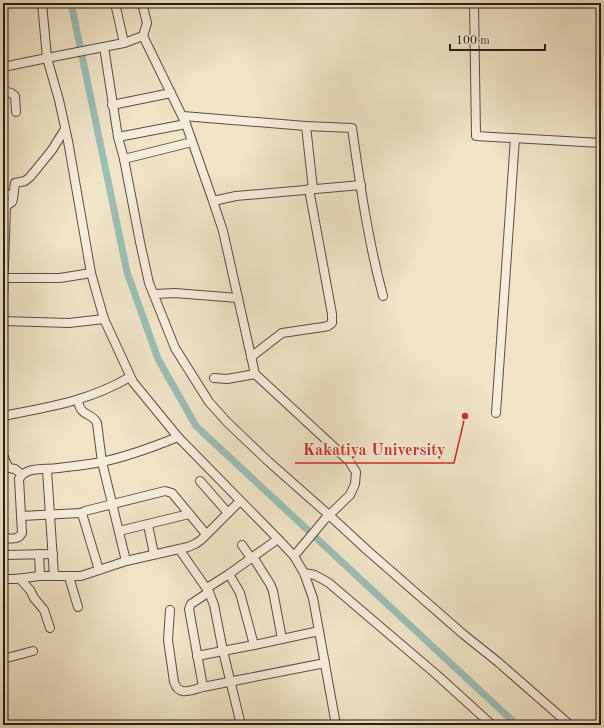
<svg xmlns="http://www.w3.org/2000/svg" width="604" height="728" viewBox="0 0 604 728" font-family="'Old Standard TT',serif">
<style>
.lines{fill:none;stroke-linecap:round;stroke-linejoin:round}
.canal{stroke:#9abfb6;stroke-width:7}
.minor-casing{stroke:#594f41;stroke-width:10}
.minor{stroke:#f5eddb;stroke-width:8}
.leader{fill:none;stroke:#d62828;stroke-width:1.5}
.callout-dot{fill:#d62828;stroke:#f5eddb;stroke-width:1.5}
.callout-label{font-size:16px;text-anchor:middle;font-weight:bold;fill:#d62828;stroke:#f5eddb;stroke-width:3;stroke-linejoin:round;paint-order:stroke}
</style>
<rect width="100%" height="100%" fill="#f0e4c7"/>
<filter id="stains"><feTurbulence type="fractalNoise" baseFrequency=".005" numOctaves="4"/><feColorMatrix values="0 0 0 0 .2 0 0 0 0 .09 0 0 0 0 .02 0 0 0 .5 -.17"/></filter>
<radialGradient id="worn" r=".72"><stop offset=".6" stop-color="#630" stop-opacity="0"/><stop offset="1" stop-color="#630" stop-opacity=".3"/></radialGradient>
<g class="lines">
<path class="canal" d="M 71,3 L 127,272 L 158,359 L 196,426 L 517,725"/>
<g class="minor-casing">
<g id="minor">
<path d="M 115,3 L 124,43"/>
<path d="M 142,3 L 147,23 L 143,36 L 124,43 L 47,58 L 59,100 L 68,141 L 91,273 L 104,319 L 133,382 L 178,437 L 278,539 L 294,556 L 304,573 L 313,598 L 336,725"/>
<path d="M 474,3 L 476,136 L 601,143"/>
<path d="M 143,36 L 186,124 L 213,201 L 223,231 L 255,374 L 349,461 L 356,472 L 355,484 L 350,495 L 325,519 L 294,556"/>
<path d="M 104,47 L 118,137 L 124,159 L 192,142"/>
<path d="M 3,67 L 47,58 L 42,3"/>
<path d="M 3,91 L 11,93 L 15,96 L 16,112"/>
<path d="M 112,105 L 171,93"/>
<path d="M 183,116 L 306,126 L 352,128 C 360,184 368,241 383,296"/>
<path d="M 306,126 L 313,189"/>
<path d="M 118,137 L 186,124"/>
<path d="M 124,159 L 140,242 L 149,283 L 175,348 L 209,402 L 227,422 L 269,462 L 329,515 L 368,551 L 463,634 L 498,662 L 570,725"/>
<path d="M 3,194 L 13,195"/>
<path d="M 213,201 L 236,196 L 361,185"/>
<path d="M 3,278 L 60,278 L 91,273"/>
<path d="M 155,294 L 175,293 L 238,298"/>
<path d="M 3,297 L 6,206 L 12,202 L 13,199 L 15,183 L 25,181 L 30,177 L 52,150 L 65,129"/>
<path d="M 3,321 L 69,323 L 104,319"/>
<path d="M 251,357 L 282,333 L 323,327 L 328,326 L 332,323 L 332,314 L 309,189"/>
<path d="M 214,378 L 227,379 L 255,374"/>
<path d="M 78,401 C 81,418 92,412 97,423 L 102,462 L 126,561"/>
<path d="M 496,413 L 515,138"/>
<path d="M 3,416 C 49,407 89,401 130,377"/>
<path d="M 3,455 L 8,467"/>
<path d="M 3,467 L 15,469 L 21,474"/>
<path d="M 47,470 L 54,576"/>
<path d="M 200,481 L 228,513"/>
<path d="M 21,516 L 81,513"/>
<path d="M 148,525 L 154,554"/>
<path d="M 119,531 L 189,514"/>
<path d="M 3,538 C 10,538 18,541 22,533 L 19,479 C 26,466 45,470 58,468 C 72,466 87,465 101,462 C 127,457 153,447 178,437"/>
<path d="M 242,545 L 251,558"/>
<path d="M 179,549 L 209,592 L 214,605 L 223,651 L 241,725"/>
<path d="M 39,554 L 40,576"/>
<path d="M 3,555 L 53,554"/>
<path d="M 253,557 L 270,584 L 273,591 L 282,639"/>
<path d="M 99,570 L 83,517 L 81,513 L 85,511 L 165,491 L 172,493 L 206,534"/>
<path d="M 304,573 L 315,575 L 329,583 L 437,675 L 492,725"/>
<path d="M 229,574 L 240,593 L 254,645"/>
<path d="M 69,577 L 78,607"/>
<path d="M 3,579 L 15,579 L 40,576 L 81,576 L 126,561 L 188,547 L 195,544 L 201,540 L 240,501"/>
<path d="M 20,579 L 30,590 L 34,598 L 44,610 L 50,628"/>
<path d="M 207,588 L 229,574 L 278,539"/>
<path d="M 170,610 L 168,640 L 174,682 C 179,697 191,690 203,687 L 325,663"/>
<path d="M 197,656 L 254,645 L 319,631"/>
<path d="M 3,659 L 33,651"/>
<path d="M 203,687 L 189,609 L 191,604 L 209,592"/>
</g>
</g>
<use href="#minor" class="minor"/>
</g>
<path class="leader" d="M465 416L454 463H295"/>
<circle class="callout-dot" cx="465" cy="416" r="4"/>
<g class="callout-label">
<text x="374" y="455">Kakatiya University</text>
</g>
<rect width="604" height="728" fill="none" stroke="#f0e4c7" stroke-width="16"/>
<rect x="4" y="4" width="596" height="720" fill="none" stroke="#271d14" stroke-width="2"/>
<rect x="8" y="8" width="588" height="712" fill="none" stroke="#271d14"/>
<path d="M450 44v6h95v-6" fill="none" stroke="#271d14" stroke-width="2"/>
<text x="456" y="44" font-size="12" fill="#271d14" stroke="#f5eddb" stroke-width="3" paint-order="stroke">100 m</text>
<rect width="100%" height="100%" filter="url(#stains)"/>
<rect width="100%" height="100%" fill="url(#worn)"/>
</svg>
